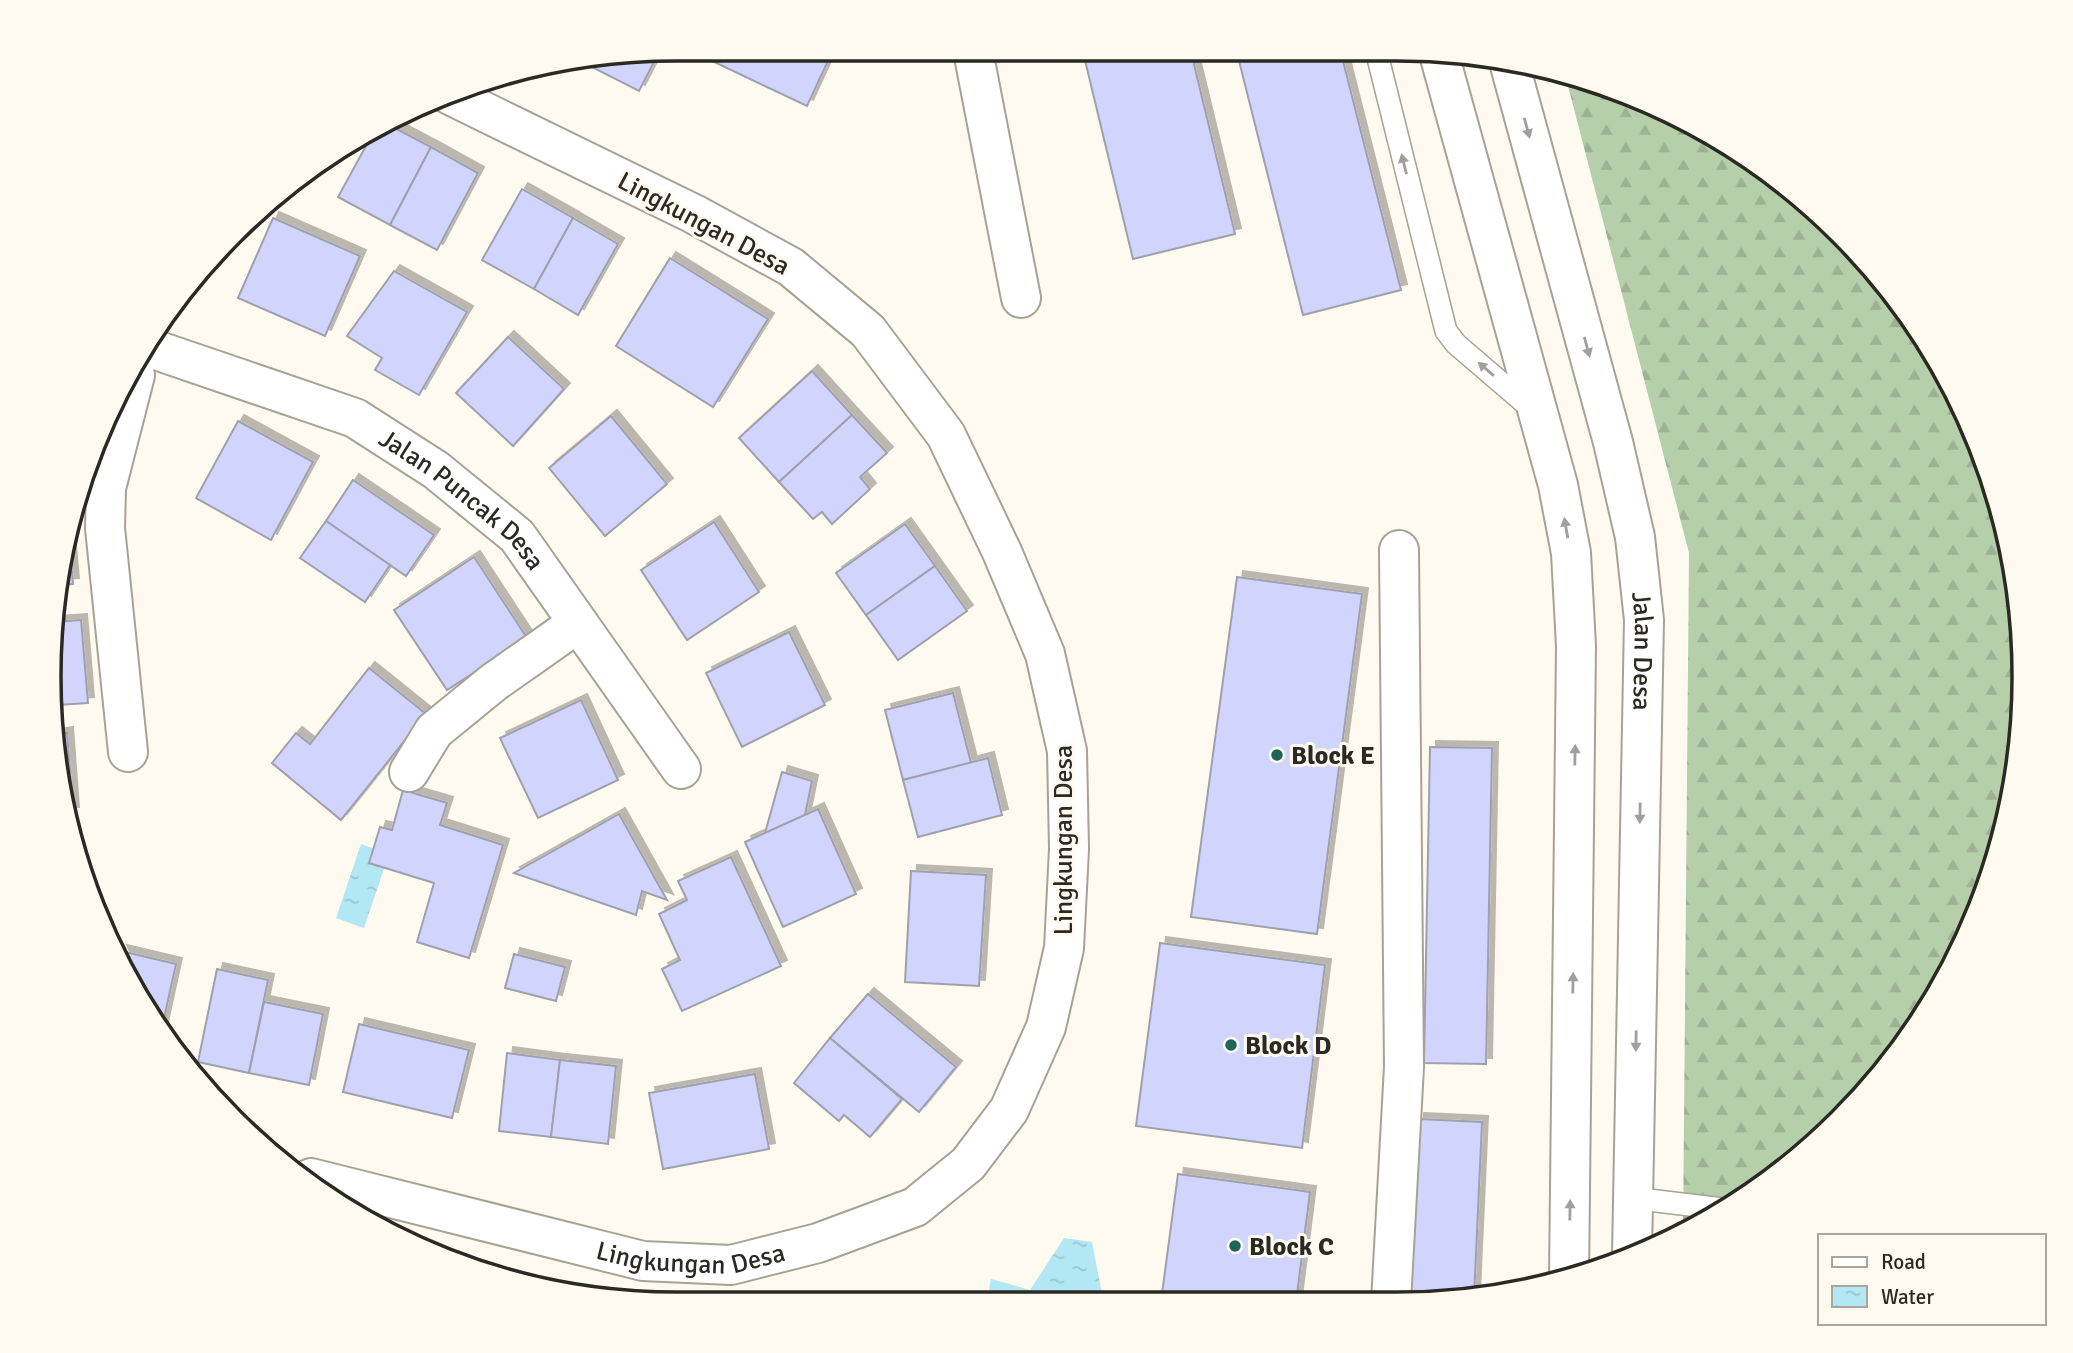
<svg xmlns="http://www.w3.org/2000/svg" width="2073" height="1353" viewBox="0 0 2073 1353" font-family="Signika,sans-serif">
<style>
.forest{fill:url(#forest-firs)}
.water{fill:url(#water-ripples)}
.building{fill:#d1d5fe;stroke:#9fa0ad;stroke-width:2;filter:url(#shadow)}
.lines{fill:none;stroke-linecap:round;stroke-linejoin:round}
.lane-casing{stroke:#a7a296;stroke-width:24}
.street-casing{stroke:#a7a296;stroke-width:42}
.secondary-casing{stroke:#a7a296;stroke-width:42}
.lane{stroke:#fff;stroke-width:21}
.street{stroke:#fff;stroke-width:38}
.secondary{stroke:#fff;stroke-width:38}
.oneway{fill:#a09f9c}
.poi-dot{fill:#1d655a;stroke:#fffaef;stroke-width:2.5}
.labels{text-anchor:middle;stroke-width:6;stroke-linejoin:round;paint-order:stroke}
.street-label{font-size:26px;fill:#2b2924;stroke:#fffaef}
.poi-label{font-size:26px;font-weight:bold;fill:#2b2924;stroke:#fffaef;text-anchor:start}
.rim{fill:none;stroke:#2b2924;stroke-width:3.5}
</style>
<defs>
<pattern id="forest-firs" width="22" height="20" patternUnits="userSpaceOnUse" patternTransform="scale(1.75)"><rect width="22" height="20" fill="#b5cfab"/><path d="M5 1l3.5 6h-7zM16 11l3.5 6h-7z" fill="#9cb293"/></pattern>
<pattern id="water-ripples" width="26" height="14" patternUnits="userSpaceOnUse" patternTransform="scale(1.75)"><rect width="26" height="14" fill="#b2e7f4"/><path d="M2 4q2-2 4 0t4 0M15 11q2-2 4 0t4 0" fill="none" stroke="#99c6d1"/></pattern>
<filter id="shadow"><feDropShadow dx="6" dy="-6" stdDeviation="0" flood-color="#0004"/></filter>
</defs>
<rect width="100%" height="100%" fill="#fffaef"/>
<path class="forest" d="M 1566,78 L 1637,97 L 1810,204 L 1894,294 L 1959,399 L 2003,514 L 2023,635 L 2019,758 L 2004,823 L 1991,878 L 1940,990 L 1869,1090 L 1778,1175 L 1683,1234 L 1689,553 Z"/>
<g class="water">
<path d="M 361,844 L 389,854 L 364,928 L 336,918 Z"/>
<path d="M 1064,1238 L 1092,1242 L 1102,1293 L 1094,1301 L 987,1301 L 991,1279 L 1030,1290 Z"/>
</g>
<g class="building">
<path d="M 687,49 L 833,50 L 807,106 Z"/>
<path d="M 659,52 L 639,91 L 586,64 Z"/>
<path d="M 1083,52 L 1191,52 L 1235,234 L 1133,259 Z"/>
<path d="M 1237,53 L 1341,53 L 1401,290 L 1303,315 Z"/>
<path d="M 389,125 L 431,147 L 390,225 L 338,197 L 373,133 Z"/>
<path d="M 431,147 L 478,173 L 437,250 L 390,225 Z"/>
<path d="M 522,189 L 573,218 L 534,289 L 482,260 Z"/>
<path d="M 273,218 L 360,256 L 325,336 L 238,298 Z"/>
<path d="M 573,218 L 618,244 L 578,315 L 534,289 Z"/>
<path d="M 670,258 L 768,319 L 713,407 L 616,346 Z"/>
<path d="M 394,271 L 467,312 L 419,395 L 375,370 L 382,358 L 347,336 Z"/>
<path d="M 508,337 L 564,389 L 513,446 L 456,393 Z"/>
<path d="M 812,371 L 852,415 L 779,482 L 739,438 Z"/>
<path d="M 852,415 L 887,453 L 860,477 L 870,489 L 832,524 L 822,512 L 813,519 L 779,482 Z"/>
<path d="M 611,416 L 667,484 L 605,536 L 549,468 Z"/>
<path d="M 238,421 L 313,462 L 271,540 L 196,498 Z"/>
<path d="M 353,480 L 434,535 L 406,576 L 326,521 Z"/>
<path d="M 326,521 L 390,565 L 365,602 L 300,558 Z"/>
<path d="M 714,522 L 759,592 L 687,640 L 641,570 Z"/>
<path d="M 905,524 L 935,566 L 866,615 L 836,573 Z"/>
<path d="M 69,541 L 73,584 L 60,585 Z"/>
<path d="M 474,557 L 527,638 L 447,690 L 394,610 Z"/>
<path d="M 935,566 L 967,611 L 898,660 L 866,615 Z"/>
<path d="M 1237,577 L 1362,594 L 1317,934 L 1191,917 Z"/>
<path d="M 81,620 L 88,703 L 57,705 L 50,636 L 53,622 Z"/>
<path d="M 789,632 L 825,705 L 742,747 L 706,673 Z"/>
<path d="M 369,668 L 426,714 L 341,820 L 272,763 L 296,733 L 310,744 Z"/>
<path d="M 953,693 L 971,763 L 903,780 L 885,710 Z"/>
<path d="M 581,700 L 618,780 L 538,818 L 500,738 Z"/>
<path d="M 67,733 L 73,813 L 68,813 L 60,734 Z"/>
<path d="M 1430,747 L 1492,748 L 1486,1064 L 1424,1063 Z"/>
<path d="M 988,758 L 1002,815 L 918,837 L 903,780 Z"/>
<path d="M 782,772 L 812,781 L 805,815 L 765,833 Z"/>
<path d="M 403,790 L 447,803 L 440,825 L 503,845 L 469,958 L 417,942 L 434,883 L 369,863 L 380,827 L 392,830 Z"/>
<path d="M 818,809 L 856,894 L 783,927 L 745,842 Z"/>
<path d="M 619,814 L 667,900 L 642,891 L 636,915 L 514,873 Z"/>
<path d="M 731,857 L 781,966 L 682,1011 L 662,969 L 680,960 L 659,914 L 687,900 L 678,881 Z"/>
<path d="M 911,871 L 986,875 L 979,986 L 905,982 Z"/>
<path d="M 1160,943 L 1325,965 L 1302,1148 L 1136,1126 Z"/>
<path d="M 121,951 L 176,964 L 161,1032 L 155,1025 Z"/>
<path d="M 514,954 L 565,967 L 556,1001 L 505,988 Z"/>
<path d="M 217,969 L 268,980 L 249,1073 L 198,1062 Z"/>
<path d="M 868,994 L 956,1067 L 919,1112 L 830,1038 Z"/>
<path d="M 264,1002 L 323,1014 L 309,1085 L 249,1073 Z"/>
<path d="M 359,1024 L 469,1050 L 452,1118 L 343,1092 Z"/>
<path d="M 830,1038 L 902,1099 L 870,1137 L 844,1115 L 839,1121 L 794,1083 Z"/>
<path d="M 507,1053 L 560,1060 L 551,1137 L 499,1131 Z"/>
<path d="M 560,1060 L 616,1066 L 608,1144 L 551,1137 Z"/>
<path d="M 755,1074 L 769,1149 L 663,1169 L 649,1093 Z"/>
<path d="M 1418,1119 L 1482,1122 L 1474,1297 L 1437,1303 L 1410,1303 Z"/>
<path d="M 1178,1174 L 1310,1192 L 1296,1302 L 1161,1301 Z"/>
</g>
<g class="lines">
<g class="lane-casing">
<g id="lane">
<path d="M 1377,54 L 1446,331 L 1456,344 L 1533,410"/>
<path d="M 1632,1198 L 1723,1209"/>
</g>
</g>
<g class="street-casing">
<g id="street">
<path d="M 973,51 L 1021,298"/>
<path id="s1" d="M 150,348 L 355,418 L 436,470 L 517,536 L 681,769"/>
<path d="M 128,752 L 105,528 L 106,488 L 135,375"/>
<path d="M 409,772 L 434,731 L 494,682 L 578,623"/>
<path id="s2" d="M 311,1178 L 643,1261 L 731,1265 L 818,1243 L 915,1207 L 968,1164 L 1009,1110 L 1046,1027 L 1064,948 L 1069,849 L 1067,751 L 1045,654 L 1002,552 L 946,435 L 868,331 L 791,267 L 694,214 L 450,95"/>
<path d="M 1391,1302 L 1404,1067 L 1399,550"/>
</g>
</g>
<g class="secondary-casing">
<g id="secondary">
<path d="M 1439,54 L 1558,485 L 1571,553 L 1576,646 L 1569,1279"/>
<path id="s3" d="M 1509,62 L 1613,442 L 1635,537 L 1644,620 L 1632,1255"/>
</g>
</g>
<use href="#lane" class="lane"/>
<use href="#street" class="street"/>
<use href="#secondary" class="secondary"/>
</g>
<defs><path id="oneway-solid" d="M-6-.8H1V-3.2L6.5 0L1 3.2V.8H-6Z" transform="scale(1.75)"/></defs>
<g class="oneway">
<use href="#oneway-solid" transform="translate(1527 128) rotate(75)"/>
<use href="#oneway-solid" transform="translate(1404 164) rotate(-104)"/>
<use href="#oneway-solid" transform="translate(1587 347) rotate(75)"/>
<use href="#oneway-solid" transform="translate(1486 369) rotate(-139)"/>
<use href="#oneway-solid" transform="translate(1566 528) rotate(-100)"/>
<use href="#oneway-solid" transform="translate(1575 755) rotate(-89)"/>
<use href="#oneway-solid" transform="translate(1640 813) rotate(91)"/>
<use href="#oneway-solid" transform="translate(1573 983) rotate(-89)"/>
<use href="#oneway-solid" transform="translate(1636 1041) rotate(91)"/>
<use href="#oneway-solid" transform="translate(1570 1210) rotate(-89)"/>
</g>
<g class="poi-dot">
<circle cx="1277" cy="755" r="7"/>
<circle cx="1231" cy="1045" r="7"/>
<circle cx="1235" cy="1246" r="7"/>
</g>
<g class="labels">
<g class="street-label">
<text transform="translate(704 223) rotate(28)" y="9">Lingkungan Desa</text>
<text dy="9" stroke="none"><textPath href="#s1" startOffset="352">Jalan Puncak Desa</textPath></text>
<text dy="9" stroke="none"><textPath href="#s3" startOffset="606">Jalan Desa</textPath></text>
<text transform="translate(1063 840) rotate(-90)" y="9">Lingkungan Desa</text>
<text dy="9" stroke="none"><textPath href="#s2" startOffset="390">Lingkungan Desa</textPath></text>
</g>
<g class="poi-label">
<text x="1291" y="764">Block E</text>
<text x="1245" y="1054">Block D</text>
<text x="1249" y="1255">Block C</text>
</g>
</g>
<path d="M0 0H2073V1353H0ZM676 61H1397A615 615 0 0 1 2012 676V677A615 615 0 0 1 1397 1292H676A615 615 0 0 1 61 677V676A615 615 0 0 1 676 61Z" fill="#fffaef" fill-rule="evenodd"/>
<path class="rim" d="M676 61H1397A615 615 0 0 1 2012 676V677A615 615 0 0 1 1397 1292H676A615 615 0 0 1 61 677V676A615 615 0 0 1 676 61Z"/>
<rect x="1818" y="1234" width="228" height="91" fill="#fffaef" stroke="#aaa69e" stroke-width="2"/>
<rect x="1832" y="1257" width="35" height="10" fill="#ffffff" stroke="#aaa69e" stroke-width="2"/>
<text x="1881" y="1269" font-size="21" fill="#2b2924">Road</text>
<rect x="1832" y="1286" width="35" height="21" fill="url(#water-ripples)" stroke="#aaa69e" stroke-width="2"/>
<text x="1881" y="1304" font-size="21" fill="#2b2924">Water</text>
</svg>
